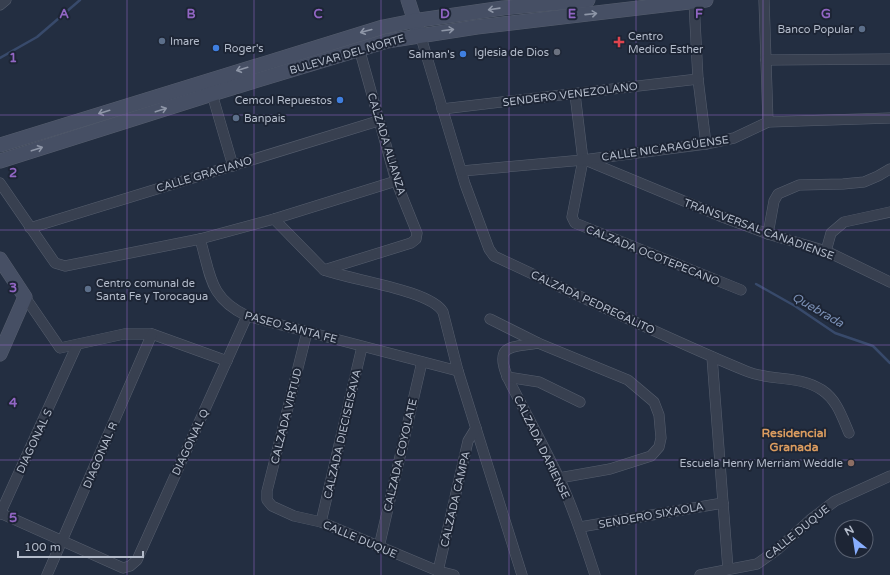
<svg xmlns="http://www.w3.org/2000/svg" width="890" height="575" viewBox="0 0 890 575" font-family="'Varela Round',sans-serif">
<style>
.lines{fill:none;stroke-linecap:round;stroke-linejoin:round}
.stream{stroke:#384a6b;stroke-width:2.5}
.street-casing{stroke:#565e6e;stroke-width:11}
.secondary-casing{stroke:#565e6e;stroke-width:15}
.street{stroke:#384050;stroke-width:10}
.secondary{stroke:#464f64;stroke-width:14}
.oneway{stroke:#8e96a7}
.grid{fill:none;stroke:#9266c4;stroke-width:1;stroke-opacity:0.55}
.service-dot{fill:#5c6f8a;stroke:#1d2535;stroke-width:1.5}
.health-dot{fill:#e0444e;stroke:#1d2535;stroke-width:1.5}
.shop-dot{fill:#3f7fe0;stroke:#1d2535;stroke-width:1.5}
.worship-dot{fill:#6b7280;stroke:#1d2535;stroke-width:1.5}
.education-dot{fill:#8d6e63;stroke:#1d2535;stroke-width:1.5}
.labels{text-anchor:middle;stroke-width:4;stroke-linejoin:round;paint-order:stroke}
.poi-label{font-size:11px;fill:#b4bccb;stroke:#1d2535;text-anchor:end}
.street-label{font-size:11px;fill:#b4bccb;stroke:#1d2535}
.water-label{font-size:12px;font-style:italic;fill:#7a8fb4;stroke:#1d2535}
.neighbourhood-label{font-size:12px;font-weight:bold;fill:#db9c5f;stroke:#1d2535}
.grid-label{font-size:13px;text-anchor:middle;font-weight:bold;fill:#9266c4;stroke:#1d2535;stroke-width:4;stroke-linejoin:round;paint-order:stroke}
</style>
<rect width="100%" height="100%" fill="#232e41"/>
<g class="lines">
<g class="stream">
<path d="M 0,58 L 37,37 L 80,0"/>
<path d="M 756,284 L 795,306 L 835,333 L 873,346 L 890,363"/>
</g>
<g class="street-casing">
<g id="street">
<path d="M 764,0 L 768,122"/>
<path d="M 694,2 L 698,79 L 706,144"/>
<path d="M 0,5 L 6,0"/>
<path d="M 420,34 L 465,184 L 489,249 L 494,256 C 578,295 661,336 746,371 C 772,382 797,374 822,390 C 837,400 842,417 849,433"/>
<path d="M 766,60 L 890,59"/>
<path d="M 212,94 L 233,166"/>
<path d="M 575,94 L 583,160 L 572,217 L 575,223 L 741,290"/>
<path d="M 442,109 L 698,79"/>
<path d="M 585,160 L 720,216 L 768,234 L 826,251 L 890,282"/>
<path d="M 462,171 L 583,160 L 706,144 L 734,138 L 768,122 L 890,118"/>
<path d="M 0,183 L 55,263 L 65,266 L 200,239 C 211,276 209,298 247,316 L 458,371 L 522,575"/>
<path d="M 274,219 L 324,270 L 411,243 L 416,239 L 417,233 L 396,181 L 359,48"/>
<path d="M 30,228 L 378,121"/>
<path d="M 768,234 L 774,201 L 778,194 L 799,185 L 843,184 L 864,182 L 878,176 L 890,169"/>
<path d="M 200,239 L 274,219 L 396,181"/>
<path d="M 826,251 L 831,233 L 844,222 L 890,212"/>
<path d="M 324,270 C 351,280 431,290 443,312 L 458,371"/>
<path d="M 25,297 L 60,348 L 124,334 L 152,334 L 227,361"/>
<path d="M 490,319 L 538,343 L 628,380 L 654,402 L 659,415 L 661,438 L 659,447 L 651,456 L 610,469 L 559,478"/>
<path d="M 307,332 L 267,491 L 267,500 L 272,506 L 294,516 L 321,522 L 438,571 L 454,575"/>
<path d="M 538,343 C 528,346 509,344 504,353 C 499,365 512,386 517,396 C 531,423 546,450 559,478 C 574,509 584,542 595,575"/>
<path d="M 712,357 L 728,569"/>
<path d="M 507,377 L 539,382 L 580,402"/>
<path d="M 0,513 L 123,568 L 130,566 L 137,560 L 247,316"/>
<path d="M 0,514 L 77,345"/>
<path d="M 321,522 L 362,347"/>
<path d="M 580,527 L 723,503"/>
<path d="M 379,547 L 422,362"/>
<path d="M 438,571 L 468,441 L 476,428"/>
<path d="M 47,575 L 152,334"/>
<path d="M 700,575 L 757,564 L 778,549 L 810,520 L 835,501 L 890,476"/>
</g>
</g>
<g class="secondary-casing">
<g id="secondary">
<path d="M 408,0 L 417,28"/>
<path d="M 0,145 L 383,27 L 413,21 L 503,8 L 588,0"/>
<path d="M 0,161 L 212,94 L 387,41 L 477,27 L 706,0"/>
<path d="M 0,259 L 25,297 L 0,354"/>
</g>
</g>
<use href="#street" class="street"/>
<use href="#secondary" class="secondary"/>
</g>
<defs><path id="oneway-shaft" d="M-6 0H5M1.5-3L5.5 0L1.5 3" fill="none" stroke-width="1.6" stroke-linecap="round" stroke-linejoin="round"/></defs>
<g class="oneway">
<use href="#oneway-shaft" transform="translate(494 9) rotate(172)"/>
<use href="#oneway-shaft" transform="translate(591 14) rotate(-6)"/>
<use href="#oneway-shaft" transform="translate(448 30) rotate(-7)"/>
<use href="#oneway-shaft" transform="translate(366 31) rotate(165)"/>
<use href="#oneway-shaft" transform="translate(242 69) rotate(163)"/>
<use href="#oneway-shaft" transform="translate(161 110) rotate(-18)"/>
<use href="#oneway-shaft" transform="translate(104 112) rotate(163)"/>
<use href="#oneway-shaft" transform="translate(37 149) rotate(-18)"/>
</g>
<path class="grid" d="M 127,0 L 127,575M 254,0 L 254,575M 381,0 L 381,575M 509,0 L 509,575M 636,0 L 636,575M 763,0 L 763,575M 0,115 L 890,115M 0,230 L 890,230M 0,345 L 890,345M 0,460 L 890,460"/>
<g class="service-dot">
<circle cx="862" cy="29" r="4"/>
<circle cx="162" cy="41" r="4"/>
<circle cx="236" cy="118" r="4"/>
<circle cx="88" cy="289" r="4"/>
</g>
<path class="health-dot" d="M617 36h4v4h4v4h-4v4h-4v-4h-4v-4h4z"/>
<g class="shop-dot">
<circle cx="216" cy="48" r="4"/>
<circle cx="463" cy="54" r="4"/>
<circle cx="340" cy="100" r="4"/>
</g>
<circle class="worship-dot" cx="557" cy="52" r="4"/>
<circle class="education-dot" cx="851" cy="463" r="4"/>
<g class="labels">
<g class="poi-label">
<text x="854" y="33">Banco Popular</text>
<text x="628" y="40" text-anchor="start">Centro<tspan x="628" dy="13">Medico Esther</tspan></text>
<text x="170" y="45" text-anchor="start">Imare</text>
<text x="224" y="52" text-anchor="start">Roger's</text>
<text x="549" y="56">Iglesia de Dios</text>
<text x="455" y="58">Salman's</text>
<text x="332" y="104">Cemcol Repuestos</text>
<text x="244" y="122" text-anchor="start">Banpais</text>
<text x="96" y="287" text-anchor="start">Centro comunal de<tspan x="96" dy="13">Santa Fe y Torocagua</tspan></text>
<text x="843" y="467">Escuela Henry Merriam Weddle</text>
</g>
<g class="street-label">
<text transform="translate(347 54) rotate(-16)" y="4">BULEVAR DEL NORTE</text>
<text transform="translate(570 94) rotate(-7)" y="4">SENDERO VENEZOLANO</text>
<text transform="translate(387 144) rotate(73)" y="4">CALZADA ALIANZA</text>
<text transform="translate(665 148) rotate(-8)" y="4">CALLE NICARAGÜENSE</text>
<text transform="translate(204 174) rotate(-17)" y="4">CALLE GRACIANO</text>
<text transform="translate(759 229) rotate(20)" y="4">TRANSVERSAL CANADIENSE</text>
<text transform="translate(653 255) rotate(22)" y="4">CALZADA OCOTEPECANO</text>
<text transform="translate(593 302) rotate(25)" y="4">CALZADA PEDREGALITO</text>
<text transform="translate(291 327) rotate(15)" y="4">PASEO SANTA FE</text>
<text transform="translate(286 416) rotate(-76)" y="4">CALZADA VIRTUD</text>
<text transform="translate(342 434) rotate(-77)" y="4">CALZADA DIECISEISAVA</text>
<text transform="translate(34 441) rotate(-65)" y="4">DIAGONAL S</text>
<text transform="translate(190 442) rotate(-65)" y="4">DIAGONAL Q</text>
<text transform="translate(542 447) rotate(64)" y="4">CALZADA DARIENSE</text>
<text transform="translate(100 455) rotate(-67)" y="4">DIAGONAL R</text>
<text transform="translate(400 455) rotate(-77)" y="4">CALZADA COYOLATE</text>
<text transform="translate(455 499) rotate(-77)" y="4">CALZADA CAMPA</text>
<text transform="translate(651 515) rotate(-10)" y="4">SENDERO SIXAOLA</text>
<text transform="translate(797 532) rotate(-39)" y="4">CALLE DUQUE</text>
<text transform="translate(360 539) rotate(23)" y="4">CALLE DUQUE</text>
</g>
<g class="water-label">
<text transform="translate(818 310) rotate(30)" y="4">Quebrada</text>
</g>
<g class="neighbourhood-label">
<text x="794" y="437">Residencial<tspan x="794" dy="14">Granada</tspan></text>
</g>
</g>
<g class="grid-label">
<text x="64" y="18">A</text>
<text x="191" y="18">B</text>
<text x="318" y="18">C</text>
<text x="445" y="18">D</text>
<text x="572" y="18">E</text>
<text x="699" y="18">F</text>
<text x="826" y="18">G</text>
<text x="13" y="62">1</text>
<text x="13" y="177">2</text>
<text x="13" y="292">3</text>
<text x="13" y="407">4</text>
<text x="13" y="522">5</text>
</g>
<g transform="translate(854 539) rotate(330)"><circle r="19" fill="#1d2535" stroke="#596171"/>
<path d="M0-3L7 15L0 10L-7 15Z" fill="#87adfd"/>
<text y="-6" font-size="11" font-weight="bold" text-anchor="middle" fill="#b4bccb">N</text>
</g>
<path d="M18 551v6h125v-6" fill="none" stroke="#b4bccb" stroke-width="2"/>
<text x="24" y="551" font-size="12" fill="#b4bccb" stroke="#1d2535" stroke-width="3" paint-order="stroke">100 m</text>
</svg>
